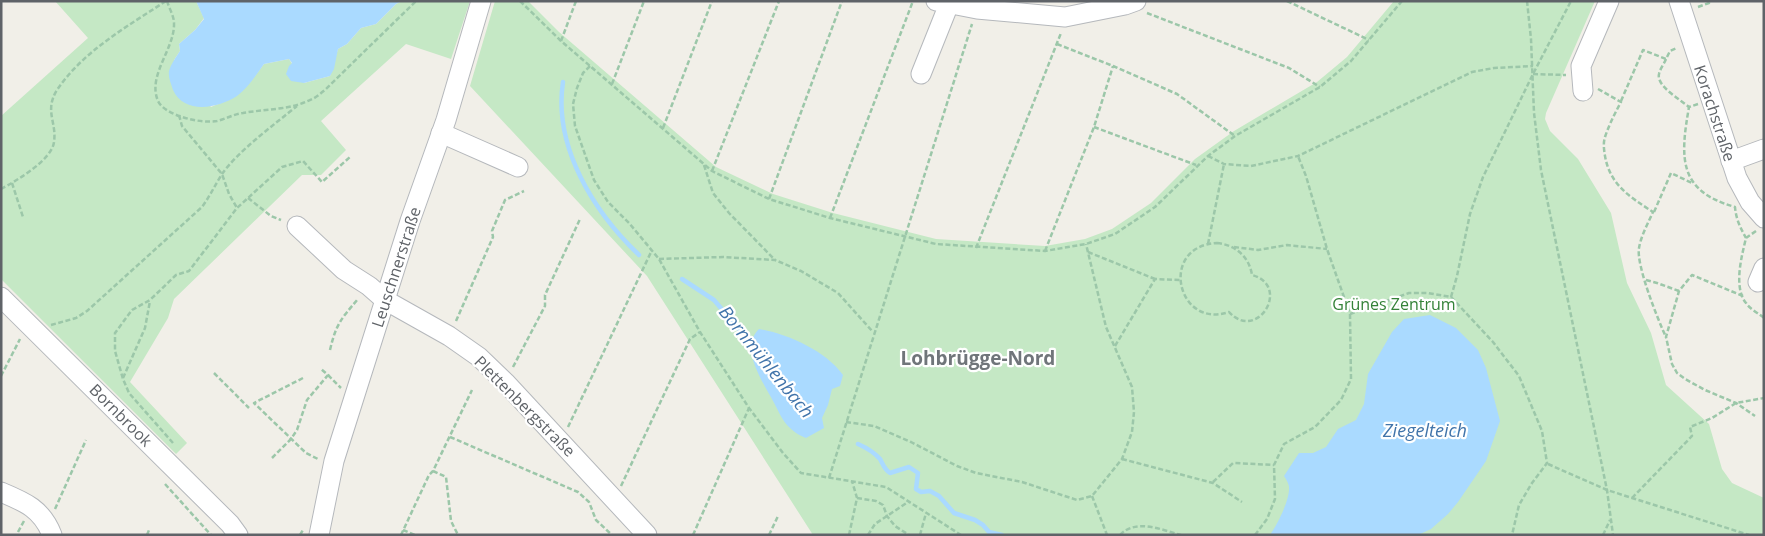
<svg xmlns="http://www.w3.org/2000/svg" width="1765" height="536" viewBox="0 0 1765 536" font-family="'Open Sans',sans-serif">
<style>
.green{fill:#c5e8c5}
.water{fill:#aadaff}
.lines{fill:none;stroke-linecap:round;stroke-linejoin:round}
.stream{stroke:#aadaff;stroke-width:4.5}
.minor-casing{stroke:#b5b8bc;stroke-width:21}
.path{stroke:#9cc7a9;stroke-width:2.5;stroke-dasharray:5 2.5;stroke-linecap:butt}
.minor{stroke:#fff;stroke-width:19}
.labels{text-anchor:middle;stroke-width:4.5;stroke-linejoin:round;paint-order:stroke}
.street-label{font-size:16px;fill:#5f6368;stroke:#fff}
.park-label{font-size:16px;fill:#348238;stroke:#fff}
.water-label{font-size:18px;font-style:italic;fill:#4174aa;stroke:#fff}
.quarter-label{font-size:19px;font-weight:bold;fill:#70757a;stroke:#fff}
</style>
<rect width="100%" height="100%" fill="#f1efe8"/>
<g class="green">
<path d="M 55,1 L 196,1 L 204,18 L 195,30 L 179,44 L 180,51 L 174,60 L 211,107 C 239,96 246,88 264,64 L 289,59 L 304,83 L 330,76 L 338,49 L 347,44 L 361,28 L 376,24 L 396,4 L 402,1 L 470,1 L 451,59 L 406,44 L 321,121 L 346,150 L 321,175 L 302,175 L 174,299 L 168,318 L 130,382 L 187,443 L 176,454 L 1,279 L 1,116 L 88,38 Z"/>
<path d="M 495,1 L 528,1 L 559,32 L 716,167 L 773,194 L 833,213 L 936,239 L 1045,246 L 1085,239 L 1112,229 L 1151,203 L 1195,159 L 1234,131 L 1317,82 L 1347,57 L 1394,1 L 1595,1 L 1546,113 L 1545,119 L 1550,131 L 1578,159 L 1611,213 L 1627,283 L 1651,333 L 1666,385 L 1709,424 L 1722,469 L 1732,483 L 1764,498 L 1764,535 L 813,535 L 647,276 L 470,86 Z"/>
</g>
<g class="water">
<path d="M 196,1 L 402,1 L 396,4 L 376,24 L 361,28 L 347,44 L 338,49 L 334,69 L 330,76 L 304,83 L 291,81 L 286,74 L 289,66 L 292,63 L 289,59 L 264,64 C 256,75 248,88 237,96 C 219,108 184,115 173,90 C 171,83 168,78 169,71 C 171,64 176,57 180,51 L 179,44 L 195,30 L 204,19 Z"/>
<path d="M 1430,315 L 1456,328 L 1478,350 L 1486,368 L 1500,421 L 1486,461 L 1458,502 L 1448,514 L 1431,529 L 1418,535 L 1270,535 C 1277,525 1290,500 1289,487 C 1289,484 1286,479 1284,476 L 1299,453 L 1313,453 L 1326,447 L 1338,429 L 1356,420 L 1364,404 L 1368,374 L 1392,332 L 1404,319 Z"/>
<path d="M 759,329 C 788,334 826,351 843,375 L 840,386 L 832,389 L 828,405 L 822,418 L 824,428 L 806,438 C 798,435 793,431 787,425 C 781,418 777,408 773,401 C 763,382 739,348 759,329 Z"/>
</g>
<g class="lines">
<g class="stream">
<path d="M 563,82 C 553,147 594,212 639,255"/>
<path d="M 682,279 L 714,300 L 755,348"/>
<path d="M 858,444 C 867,448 874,452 880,459 C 883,464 884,469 890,473 L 909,467 L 918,473 L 916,489 L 921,492 L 930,491 L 939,496 L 954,513 L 975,520 L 983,525 L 989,532 L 1002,535"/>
</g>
<g class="minor-casing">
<g id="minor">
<path d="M 936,1 L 977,9 L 1065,17 L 1125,5 L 1136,1"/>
<path d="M 1679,1 L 1737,178 L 1750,202 L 1764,218"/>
<path d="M 921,74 L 949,4"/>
<path d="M 1583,91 L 1581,66 L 1609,1"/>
<path d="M 441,133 L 518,167"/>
<path d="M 1731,161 L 1764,149"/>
<path d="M 297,226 L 344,270 L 369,286 L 385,300 L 449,336 L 479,357 L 505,382 L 647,535"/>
<path d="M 1758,282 L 1764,268"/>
<path d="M 1,297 L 230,524 L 238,535"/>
<path d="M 1,492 C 25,502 42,509 52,535"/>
<path d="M 319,535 L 334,461 L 410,221 L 446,120 L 481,1"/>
</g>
</g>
<g class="path">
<path d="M 167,1 C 169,8 174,16 174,23 C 175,49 147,75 158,101 C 165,116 202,124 217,121 C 226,119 234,114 243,113 C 265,109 290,110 310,100 C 316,98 321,93 326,89 L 416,1"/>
<path d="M 520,1 L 561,41 L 712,171 L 769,199 L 830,218 L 936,244 L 1045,251 L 1086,244 L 1115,234 L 1155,207 L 1208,156 L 1235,136 L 1320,87 L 1351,61 L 1402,1"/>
<path d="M 1287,1 L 1369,40"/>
<path d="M 1527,1 L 1531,39 L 1534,113 L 1541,170 L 1607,490 L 1613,535"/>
<path d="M 1698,7 L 1709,3 L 1709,1"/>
<path d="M 1147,13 L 1289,68 L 1320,87"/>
<path d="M 561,41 L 576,1"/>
<path d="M 1057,44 L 1113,66 L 1177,94 L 1235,136"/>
<path d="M 1666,59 C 1664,64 1660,69 1659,74 C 1656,86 1681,100 1689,107"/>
<path d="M 590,66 L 583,73 L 577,88 L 573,104 L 575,126 L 594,180 L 608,202 L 629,223 L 659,259 L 700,332 L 749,408 L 783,453 L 801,473 L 886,487 L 961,535"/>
<path d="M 1533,74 L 1566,75"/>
<path d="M 612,84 L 644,1"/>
<path d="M 1598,89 L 1621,102 C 1615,113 1609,125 1605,137 C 1603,143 1604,150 1605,156 C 1610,185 1630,197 1653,212 C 1648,223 1641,236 1639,248 C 1636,265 1658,320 1666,337"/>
<path d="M 1621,101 L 1643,50 L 1666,59 L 1670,51 L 1677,48"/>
<path d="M 1698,104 L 1689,107 C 1680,158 1678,191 1735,207 C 1736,219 1740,227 1746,238"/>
<path d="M 179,115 L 182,126 L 222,174 L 229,194 L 237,208"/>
<path d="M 1094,127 L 1196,165"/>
<path d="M 663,128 L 712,1"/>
<path d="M 1208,156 L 1224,164 L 1251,166 L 1298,156 L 1472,72 L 1494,68 L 1533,66"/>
<path d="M 704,165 L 713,193 L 729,213 L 775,260"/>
<path d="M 712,171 L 779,1"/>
<path d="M 12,183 L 23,217"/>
<path d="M 1,189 C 16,181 52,160 54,142 C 57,122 44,111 57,90 C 83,51 128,26 166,1"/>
<path d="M 248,198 L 271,216 L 281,220"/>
<path d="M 769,199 L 842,1"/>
<path d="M 1654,212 L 1671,173 L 1692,183"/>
<path d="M 830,218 L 913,1"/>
<path d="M 1756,231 L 1746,238 C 1742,255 1733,287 1746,303 C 1750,309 1758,313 1764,318"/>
<path d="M 1217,243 C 1235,245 1249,256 1252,275 C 1292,286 1257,343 1229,312 C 1177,330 1158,246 1217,243 Z"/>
<path d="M 1208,244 L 1224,164"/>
<path d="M 1234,247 L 1258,250 L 1287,245 L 1327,249"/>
<path d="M 976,248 L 1061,33"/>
<path d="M 1045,251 L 1094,127 L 1113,66"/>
<path d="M 1088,252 L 1155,279"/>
<path d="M 659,259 L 723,257 L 775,260 L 801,271 L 838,293 L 873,332"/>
<path d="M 1646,280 L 1657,283 L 1679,291"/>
<path d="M 1743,296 L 1692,275 L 1679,291 L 1666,337 L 1672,364 L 1677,373 L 1685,379 L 1705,390 L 1736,403 L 1755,416"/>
<path d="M 1451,297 L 1457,276 L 1470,214 L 1483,177 L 1533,74 L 1571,1"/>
<path d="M 1350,314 L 1409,293 L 1428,293 L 1451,297 L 1493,342 L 1519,376 L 1542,431 L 1547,463 L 1532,483 L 1519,505 L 1512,535"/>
<path d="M 456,321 L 493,237 L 492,231 L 505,200 L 524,191"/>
<path d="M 51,325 L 76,318 L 87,311 L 202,207 C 210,196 215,185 222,174 C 238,151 275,124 297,106"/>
<path d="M 1115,346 L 1155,279 L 1180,280"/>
<path d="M 330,350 C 336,324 341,319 358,299"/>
<path d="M 513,367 L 545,306 L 545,295 L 580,219"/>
<path d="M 214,373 L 249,408"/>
<path d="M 328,375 L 341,388"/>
<path d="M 1,376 L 20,339"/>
<path d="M 123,378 L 145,328 L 150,301"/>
<path d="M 303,378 L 254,403 L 306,453 L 318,459"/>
<path d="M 846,422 L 874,426 L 911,442 L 957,466 L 976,473 L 1022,482 L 1077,500 L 1092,496 L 1122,459 L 1132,432 L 1134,412 L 1132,387 L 1106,327 L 1086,244"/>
<path d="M 568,427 L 652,250"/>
<path d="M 450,437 L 578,492 L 589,502 L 596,520 L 612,535"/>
<path d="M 173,443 L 129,393 L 123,379 L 115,351 L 115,333 L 132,310 L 150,300 L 176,275 L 189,271 L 237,208 L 282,167 L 303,161 L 322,182 L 350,157"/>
<path d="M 272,458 L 291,439 L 297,430 L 307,400 L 328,375 L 321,369"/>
<path d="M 1122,459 L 1213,483 L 1242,502"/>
<path d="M 1548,464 L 1607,490 L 1749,535"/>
<path d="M 433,471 L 446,477 L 451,521 L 458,535"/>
<path d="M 829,478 L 972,24"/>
<path d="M 1213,482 L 1233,463 L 1274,465"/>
<path d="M 165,484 L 211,535"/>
<path d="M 621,486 L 690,339 L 700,332"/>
<path d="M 1092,496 L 1107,535"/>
<path d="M 857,498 L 876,501 L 883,505 L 887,516 L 895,526 L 909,535"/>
<path d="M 1632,498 L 1692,436 L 1690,427 L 1712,418 L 1736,403 L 1764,398"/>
<path d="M 55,509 L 86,440"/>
<path d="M 403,530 L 415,535"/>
<path d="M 18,532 L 24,521"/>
<path d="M 147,535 L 149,530"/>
<path d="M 300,535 L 303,530"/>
<path d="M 401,535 L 429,475 L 433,471 L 472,390"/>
<path d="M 693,535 L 749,408"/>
<path d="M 769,535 L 778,516"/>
<path d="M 849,535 L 857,498 L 852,481"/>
<path d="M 868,535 L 875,524 L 908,502"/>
<path d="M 920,535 L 926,513"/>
<path d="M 1120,535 C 1136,518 1162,530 1181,535"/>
<path d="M 1255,535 L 1267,519 L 1275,499 L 1274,465 L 1284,444 L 1315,427 L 1341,400 L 1351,379 L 1350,314 L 1327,249 L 1306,176 L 1298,156"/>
<path d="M 1603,535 L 1610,520"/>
</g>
<use href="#minor" class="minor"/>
</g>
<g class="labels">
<g class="street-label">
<text transform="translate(1715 113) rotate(72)" y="6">Korachstraße</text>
<text transform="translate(396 267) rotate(-72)" y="6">Leuschnerstraße</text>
<text transform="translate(525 406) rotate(45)" y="6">Plettenbergstraße</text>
<text transform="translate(121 415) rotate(45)" y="6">Bornbrook</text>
</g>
<g class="park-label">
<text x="1394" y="310">Grünes Zentrum</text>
</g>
<g class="water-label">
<text transform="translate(766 362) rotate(51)" y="6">Bornmühlenbach</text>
<text x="1425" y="437">Ziegelteich</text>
</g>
<g class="quarter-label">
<text x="978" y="365">Lohbrügge-Nord</text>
</g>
</g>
<rect width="1765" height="536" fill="none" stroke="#5f6368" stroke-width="5"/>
</svg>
